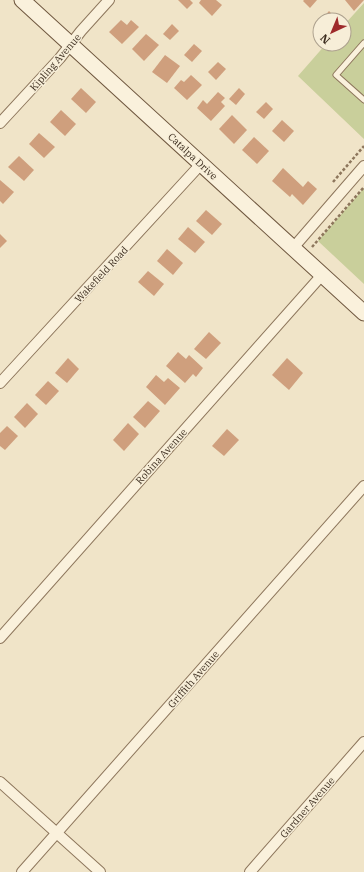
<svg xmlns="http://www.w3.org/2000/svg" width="364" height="872" viewBox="0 0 364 872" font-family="'IBM Plex Serif',serif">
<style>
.green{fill:#c9cf9b}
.building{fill:#cf9f7d}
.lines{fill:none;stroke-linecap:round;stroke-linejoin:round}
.lane-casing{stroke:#8d765c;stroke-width:7}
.street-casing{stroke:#8d765c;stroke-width:12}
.secondary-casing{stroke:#6f573f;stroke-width:17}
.path{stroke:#8d765c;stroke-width:2.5;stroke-dasharray:3 2;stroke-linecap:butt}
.lane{stroke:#faf1dc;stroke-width:5}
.street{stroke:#faf1dc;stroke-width:10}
.secondary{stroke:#faf1dc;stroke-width:15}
.labels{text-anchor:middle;stroke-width:3;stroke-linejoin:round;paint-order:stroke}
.street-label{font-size:10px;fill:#3d2e20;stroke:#f7eed8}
</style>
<rect width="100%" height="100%" fill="#f0e4c8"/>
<g class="green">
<path d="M 364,3 L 364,139 L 298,76 L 326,44 L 344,44 L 344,25 Z"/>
<path d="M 364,188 L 364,284 L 318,241 Z"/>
</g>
<g class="building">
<path d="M 178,0 L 190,0 L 193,3 L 187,9 Z"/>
<path d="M 201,0 L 216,0 L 222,5 L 212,16 L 199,3 Z"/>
<path d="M 304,0 L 317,0 L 310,8 L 303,1 Z"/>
<path d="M 345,0 L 364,0 L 354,11 Z"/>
<path d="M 329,11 L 338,20 L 321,20 Z"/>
<path d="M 121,20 L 127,25 L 131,20 L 139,27 L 122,44 L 109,32 Z"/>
<path d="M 172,24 L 179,31 L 170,40 L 163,34 Z"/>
<path d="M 146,34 L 159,45 L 144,61 L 132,49 Z"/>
<path d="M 194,44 L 202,51 L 192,62 L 184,55 Z"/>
<path d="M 165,55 L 180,66 L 167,83 L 152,72 Z"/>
<path d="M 218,62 L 226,69 L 216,80 L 208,72 Z"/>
<path d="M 191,75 L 202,85 L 187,100 L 174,88 L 181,80 L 184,82 Z"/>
<path d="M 81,88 L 96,102 L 86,113 L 71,99 Z"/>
<path d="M 239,88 L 245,94 L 236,105 L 229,99 Z"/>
<path d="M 218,92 L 225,98 L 221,102 L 225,106 L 211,121 L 197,108 L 203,100 L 207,104 Z"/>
<path d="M 266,102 L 273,109 L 264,119 L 256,112 Z"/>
<path d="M 61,110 L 76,124 L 65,136 L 50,122 Z"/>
<path d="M 232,115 L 247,130 L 234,144 L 219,129 Z"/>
<path d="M 282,120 L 294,131 L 284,142 L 272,131 Z"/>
<path d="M 39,133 L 55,147 L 44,158 L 29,144 Z"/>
<path d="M 254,137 L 269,151 L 257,164 L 242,150 Z"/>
<path d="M 19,156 L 34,170 L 24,181 L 8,167 Z"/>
<path d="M 283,168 L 303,187 L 308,181 L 317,189 L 303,205 L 292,194 L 290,197 L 272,181 Z"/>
<path d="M 0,180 L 14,192 L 3,204 L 0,201 Z"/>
<path d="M 206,210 L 222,224 L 212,235 L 196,221 Z"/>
<path d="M 188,227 L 205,242 L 195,253 L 178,239 Z"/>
<path d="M 0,234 L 7,241 L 0,248 Z"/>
<path d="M 167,249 L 183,263 L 173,275 L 157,261 Z"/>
<path d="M 148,271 L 164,284 L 154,296 L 138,282 Z"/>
<path d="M 209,332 L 221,343 L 206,359 L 194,349 Z"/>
<path d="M 178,352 L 186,359 L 189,355 L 203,368 L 196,377 L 193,374 L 185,383 L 166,366 Z"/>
<path d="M 68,358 L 79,369 L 67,383 L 55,373 Z"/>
<path d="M 287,358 L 303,373 L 289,390 L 272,375 Z"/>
<path d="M 156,375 L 164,382 L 168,378 L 180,388 L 165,405 L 146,387 Z"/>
<path d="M 48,381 L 59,391 L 46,405 L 35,395 Z"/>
<path d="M 148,401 L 160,411 L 145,428 L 133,417 Z"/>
<path d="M 27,403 L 38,414 L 25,428 L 14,417 Z"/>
<path d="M 128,423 L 139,434 L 124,451 L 113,440 Z"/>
<path d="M 7,426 L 18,436 L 5,450 L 0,446 L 0,433 Z"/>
<path d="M 227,429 L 239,440 L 224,456 L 212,446 Z"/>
</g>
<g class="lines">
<g class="lane-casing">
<path id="lane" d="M 364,43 L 336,75 L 364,100"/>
</g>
<g class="street-casing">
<g id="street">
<path d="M 0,123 L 60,58 L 81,31 L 109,0"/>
<path d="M 293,248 L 364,166"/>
<path d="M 0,383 L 201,164"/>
<path d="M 0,638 L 322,275"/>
<path d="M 0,782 L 100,872"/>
<path d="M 22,872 L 364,486"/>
<path d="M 250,872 L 364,742"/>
</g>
</g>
<g class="secondary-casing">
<path id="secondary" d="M 22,0 L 364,313"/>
</g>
<g class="path">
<path d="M 333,182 L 364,146"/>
<path d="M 312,247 L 364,187"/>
</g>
<use href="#lane" class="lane"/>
<use href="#street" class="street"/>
<use href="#secondary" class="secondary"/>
</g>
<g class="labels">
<g class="street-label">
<text transform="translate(55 62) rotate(-49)" y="4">Kipling Avenue</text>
<text transform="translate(193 156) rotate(43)" y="4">Catalpa Drive</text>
<text transform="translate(101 274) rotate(-47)" y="4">Wakefield Road</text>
<text transform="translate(161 456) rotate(-48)" y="4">Robina Avenue</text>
<text transform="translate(193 679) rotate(-49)" y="4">Griffith Avenue</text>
<text transform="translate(307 807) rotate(-49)" y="4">Gardner Avenue</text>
</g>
</g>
<g transform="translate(332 32) rotate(224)"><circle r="19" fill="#f7eed8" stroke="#ada18e"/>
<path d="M0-3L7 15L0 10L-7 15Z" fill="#9e2a2b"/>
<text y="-6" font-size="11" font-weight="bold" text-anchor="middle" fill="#3d2e20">N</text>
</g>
</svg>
